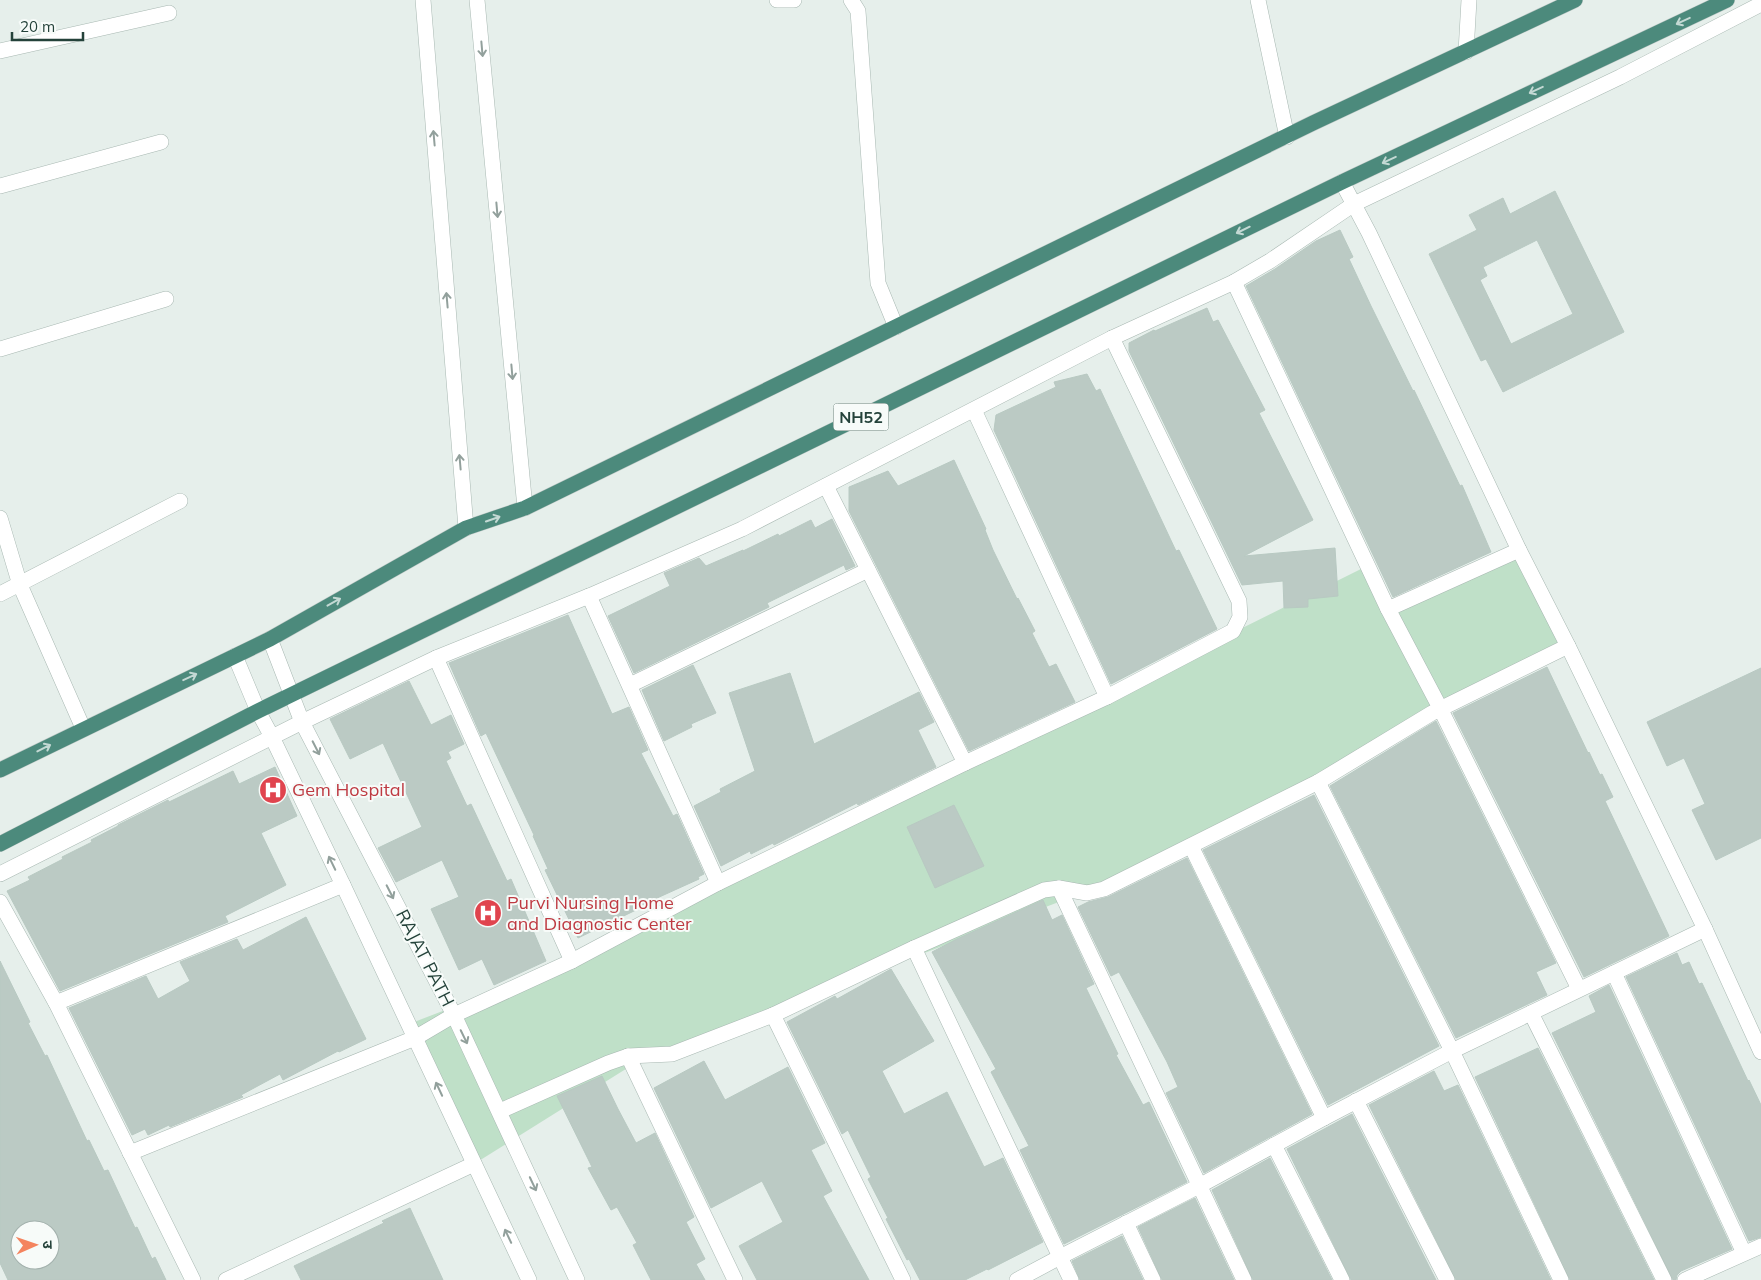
<svg xmlns="http://www.w3.org/2000/svg" width="1761" height="1280" viewBox="0 0 1761 1280" font-family="Mulish,'Noto Sans Devanagari',sans-serif">
<style>
.green{fill:#bfe0c8}
.building{fill:#bbcac4;stroke:#b8c9c2;fill-rule:evenodd}
.lines{fill:none;stroke-linecap:round;stroke-linejoin:round}
.minor-casing{stroke:#a8b8b2;stroke-width:16}
.tertiary-casing{stroke:#a8b8b2;stroke-width:16}
.trunk-casing{stroke:#c2cac8;stroke-width:16}
.minor{stroke:#fff;stroke-width:15}
.tertiary{stroke:#fff;stroke-width:15}
.trunk{stroke:#4c8a7c;stroke-width:15}
.oneway{stroke:#c4d9d4}
.oneway2{stroke:#92a09c}
.labels{text-anchor:middle;stroke-width:4;stroke-linejoin:round;paint-order:stroke}
.shield{fill:#f7fbf9;stroke:#637a73;stroke-width:1}
.shield-label{font-size:16px;font-weight:bold;fill:#24423a}
.health-label{font-size:18px;fill:#be3a42;stroke:#f7fbf9;text-anchor:start}
.street-label{font-size:18px;fill:#24423a;stroke:#f7fbf9}
</style>
<rect width="100%" height="100%" fill="#e6efeb"/>
<path class="green" d="M 1519,550 L 1568,646 L 1190,844 L 1064,900 L 637,1062 L 474,1164 L 409,1024 L 572,961 L 1369,565 L 1388,608 Z"/>
<g class="building">
<path d="M 1555,191 L 1624,332 L 1503,392 L 1486,359 L 1481,361 L 1429,254 L 1477,230 L 1469,215 L 1503,198 L 1510,214 ZM 1537,240 L 1573,314 L 1511,344 L 1480,280 L 1487,276 L 1483,267 Z"/>
<path d="M 1340,230 L 1353,257 L 1349,259 L 1371,306 L 1413,391 L 1414,390 L 1460,486 L 1462,485 L 1491,552 L 1393,597 L 1246,286 L 1275,269 L 1316,241 Z"/>
<path d="M 1207,308 L 1213,322 L 1218,320 L 1265,410 L 1259,413 L 1313,520 L 1244,556 L 1335,548 L 1338,596 L 1308,599 L 1308,607 L 1284,608 L 1283,581 L 1242,585 L 1129,351 L 1129,343 L 1154,330 L 1155,331 Z"/>
<path d="M 1087,374 L 1096,391 L 1100,389 L 1176,551 L 1179,550 L 1217,629 L 1111,684 L 994,430 L 996,415 L 1056,387 L 1054,382 Z"/>
<path d="M 954,460 L 986,529 L 985,530 L 993,550 L 1017,599 L 1018,598 L 1035,631 L 1032,633 L 1049,667 L 1056,664 L 1075,702 L 969,751 L 849,511 L 849,487 L 888,471 L 898,486 Z"/>
<path d="M 832,519 L 855,566 L 846,570 L 844,565 L 767,603 L 769,607 L 634,673 L 608,616 L 670,586 L 664,573 L 699,558 L 706,566 L 743,550 L 743,551 L 778,534 L 779,536 L 811,520 L 815,528 Z"/>
<path d="M 568,615 L 612,714 L 629,707 L 648,750 L 641,753 L 673,816 L 677,814 L 704,874 L 698,877 L 699,879 L 635,908 L 636,910 L 578,938 L 545,870 L 548,869 L 533,836 L 534,835 L 486,733 L 481,736 L 449,663 Z"/>
<path d="M 693,665 L 716,713 L 691,724 L 692,727 L 664,741 L 642,690 Z"/>
<path d="M 1547,667 L 1588,753 L 1589,752 L 1600,775 L 1602,774 L 1613,797 L 1605,801 L 1669,936 L 1584,977 L 1453,713 Z"/>
<path d="M 1761,668 L 1761,838 L 1716,860 L 1692,810 L 1705,804 L 1684,758 L 1667,766 L 1647,722 Z"/>
<path d="M 790,673 L 814,744 L 919,692 L 934,722 L 918,730 L 936,767 L 858,805 L 857,803 L 774,845 L 773,843 L 751,854 L 750,851 L 721,866 L 694,806 L 721,792 L 720,789 L 755,771 L 729,693 Z"/>
<path d="M 409,681 L 431,725 L 451,715 L 464,744 L 448,752 L 451,758 L 446,761 L 467,806 L 471,804 L 507,881 L 511,879 L 546,961 L 494,985 L 482,959 L 459,970 L 431,909 L 459,897 L 442,860 L 396,882 L 378,848 L 422,827 L 383,743 L 350,759 L 330,719 Z"/>
<path d="M 1436,721 L 1556,963 L 1536,972 L 1547,995 L 1456,1038 L 1330,786 Z"/>
<path d="M 275,767 L 297,816 L 261,833 L 286,885 L 225,916 L 228,922 L 60,991 L 7,891 L 30,880 L 28,877 L 63,859 L 62,857 L 92,842 L 91,840 L 118,826 L 118,825 L 168,800 L 169,802 L 233,771 L 239,784 Z"/>
<path d="M 1314,795 L 1439,1046 L 1328,1105 L 1203,850 Z"/>
<path d="M 954,805 L 984,866 L 935,888 L 907,827 Z"/>
<path d="M 1187,858 L 1312,1114 L 1204,1173 L 1166,1093 L 1178,1087 L 1167,1062 L 1119,972 L 1111,976 L 1078,907 L 1088,902 L 1108,897 Z"/>
<path d="M 1043,900 L 1052,920 L 1062,915 L 1094,984 L 1086,988 L 1118,1054 L 1116,1055 L 1143,1105 L 1149,1102 L 1187,1182 L 1064,1244 L 1020,1150 L 1029,1146 L 991,1072 L 996,1069 L 932,952 L 957,939 Z"/>
<path d="M 306,917 L 366,1039 L 339,1052 L 338,1051 L 283,1080 L 280,1074 L 241,1095 L 243,1097 L 170,1127 L 169,1125 L 148,1135 L 145,1129 L 132,1135 L 69,1008 L 146,976 L 158,999 L 190,981 L 180,962 L 237,939 L 243,950 Z"/>
<path d="M 1677,953 L 1682,965 L 1689,962 L 1699,984 L 1702,983 L 1748,1081 L 1749,1080 L 1761,1105 L 1761,1237 L 1749,1241 L 1626,977 Z"/>
<path d="M 0,961 L 30,1022 L 28,1023 L 45,1056 L 47,1055 L 87,1141 L 89,1140 L 104,1171 L 108,1170 L 135,1228 L 137,1227 L 152,1259 L 155,1257 L 166,1280 L 8,1280 L 0,1263 ZM 20,1230 L 50,1230 L 50,1260 L 20,1260 Z"/>
<path d="M 891,969 L 934,1041 L 882,1071 L 904,1114 L 947,1092 L 984,1167 L 1003,1158 L 1043,1242 L 988,1270 L 987,1269 L 965,1280 L 920,1280 L 909,1259 L 907,1260 L 886,1219 L 888,1218 L 868,1179 L 871,1177 L 848,1130 L 842,1134 L 787,1022 L 835,996 L 837,999 Z"/>
<path d="M 1609,985 L 1732,1249 L 1681,1271 L 1677,1275 L 1676,1280 L 1673,1280 L 1552,1033 L 1596,1012 L 1589,996 Z"/>
<path d="M 1538,1048 L 1654,1280 L 1570,1280 L 1475,1077 Z"/>
<path d="M 704,1061 L 725,1100 L 788,1067 L 825,1143 L 811,1150 L 832,1191 L 823,1196 L 869,1280 L 757,1280 L 739,1246 L 783,1222 L 762,1181 L 711,1208 L 654,1088 Z"/>
<path d="M 1434,1071 L 1444,1091 L 1458,1085 L 1551,1280 L 1456,1280 L 1369,1105 Z"/>
<path d="M 602,1076 L 618,1109 L 636,1143 L 655,1133 L 694,1217 L 686,1222 L 705,1259 L 696,1264 L 705,1280 L 651,1280 L 633,1245 L 637,1243 L 617,1207 L 611,1210 L 588,1168 L 592,1167 L 557,1096 Z"/>
<path d="M 1352,1114 L 1436,1280 L 1351,1280 L 1287,1149 Z"/>
<path d="M 1270,1158 L 1332,1280 L 1253,1280 L 1212,1190 Z"/>
<path d="M 1195,1198 L 1234,1280 L 1162,1280 L 1138,1227 Z"/>
<path d="M 410,1208 L 443,1280 L 301,1280 L 294,1266 L 384,1223 L 382,1221 Z"/>
<path d="M 1122,1236 L 1143,1280 L 1080,1280 L 1072,1261 Z"/>
</g>
<g class="lines">
<g class="minor-casing">
<g id="minor">
<path d="M 777,0 L 794,0"/>
<path d="M 851,0 L 858,11 L 878,283 L 896,327"/>
<path d="M 1258,0 L 1287,137"/>
<path d="M 0,51 L 169,13"/>
<path d="M 1466,52 L 1469,0"/>
<path d="M 0,186 L 161,142"/>
<path d="M 1234,282 L 1388,609 L 1438,704 L 1579,989"/>
<path d="M 0,349 L 166,299"/>
<path d="M 974,410 L 1107,697"/>
<path d="M 826,486 L 965,763"/>
<path d="M 0,518 L 20,585 L 83,728"/>
<path d="M 0,594 L 180,501"/>
<path d="M 589,596 L 718,883"/>
<path d="M 1388,609 L 1519,550"/>
<path d="M 436,658 L 572,961"/>
<path d="M 630,685 L 868,570"/>
<path d="M 1318,782 L 1432,713 L 1568,646"/>
<path d="M 1191,846 L 1324,1118"/>
<path d="M 1059,888 L 1244,1280"/>
<path d="M 0,902 L 56,1003 L 193,1280"/>
<path d="M 914,948 L 1071,1280"/>
<path d="M 1614,973 L 1744,1253"/>
<path d="M 56,1003 L 343,885"/>
<path d="M 1531,1013 L 1664,1280"/>
<path d="M 773,1015 L 903,1280"/>
<path d="M 628,1056 L 735,1280"/>
<path d="M 1356,1101 L 1447,1280"/>
<path d="M 500,1111 L 608,1063 L 628,1056 L 672,1054 L 773,1015 L 914,948 L 1044,890 L 1059,888 L 1087,893 L 1104,889 L 1318,782 L 1452,1051 L 1561,1280"/>
<path d="M 1274,1145 L 1342,1280"/>
<path d="M 130,1153 L 415,1038 L 454,1015 L 572,961 L 718,883 L 965,763 L 1107,697 L 1233,631 L 1240,617 L 1239,601 L 1112,338"/>
<path d="M 1126,1223 L 1153,1280"/>
<path d="M 226,1280 L 474,1164"/>
<path d="M 1017,1280 L 1060,1257 L 1199,1186 L 1324,1118 L 1452,1051 L 1705,929"/>
<path d="M 1685,1280 L 1761,1246"/>
</g>
</g>
<g class="tertiary-casing">
<g id="tertiary">
<path d="M 423,0 L 466,528"/>
<path d="M 477,0 L 525,508"/>
<path d="M 1342,182 L 1369,233 L 1519,550 L 1568,646 L 1705,929 L 1761,1052"/>
<path d="M 270,639 L 302,722 L 454,1015 L 577,1280"/>
<path d="M 235,656 L 258,711 L 272,737 L 343,885 L 529,1280"/>
<path d="M 0,874 L 302,722 L 436,658 L 589,596 L 742,529 L 1112,338 L 1234,282 L 1270,261 L 1354,204 L 1620,77 L 1761,4"/>
</g>
</g>
<g class="trunk-casing">
<g id="trunk">
<path d="M 0,770 L 270,639 L 466,528 L 525,508 L 1313,123 L 1575,0"/>
<path d="M 0,844 L 258,711 L 1342,182 L 1727,0"/>
</g>
</g>
<use href="#minor" class="minor"/>
<use href="#tertiary" class="tertiary"/>
<use href="#trunk" class="trunk"/>
</g>
<defs><path id="oneway-shaft" d="M-6 0H5M1.5-3L5.5 0L1.5 3" fill="none" stroke-width="1.6" stroke-linecap="round" stroke-linejoin="round" transform="scale(1.25)"/></defs>
<g class="oneway">
<use href="#oneway-shaft" transform="translate(1683 21) rotate(155)"/>
<use href="#oneway-shaft" transform="translate(1536 90) rotate(155)"/>
<use href="#oneway-shaft" transform="translate(1389 160) rotate(155)"/>
<use href="#oneway-shaft" transform="translate(1243 230) rotate(154)"/>
<use href="#oneway-shaft" transform="translate(493 519) rotate(-19)"/>
<use href="#oneway-shaft" transform="translate(334 602) rotate(-29)"/>
<use href="#oneway-shaft" transform="translate(190 677) rotate(-25)"/>
<use href="#oneway-shaft" transform="translate(44 748) rotate(-27)"/>
</g>
<g class="oneway2">
<use href="#oneway-shaft" transform="translate(482 49) rotate(85)"/>
<use href="#oneway-shaft" transform="translate(434 138) rotate(-95)"/>
<use href="#oneway-shaft" transform="translate(497 210) rotate(85)"/>
<use href="#oneway-shaft" transform="translate(447 300) rotate(-95)"/>
<use href="#oneway-shaft" transform="translate(512 372) rotate(85)"/>
<use href="#oneway-shaft" transform="translate(460 462) rotate(-95)"/>
<use href="#oneway-shaft" transform="translate(316 748) rotate(63)"/>
<use href="#oneway-shaft" transform="translate(332 863) rotate(-116)"/>
<use href="#oneway-shaft" transform="translate(390 892) rotate(63)"/>
<use href="#oneway-shaft" transform="translate(464 1037) rotate(64)"/>
<use href="#oneway-shaft" transform="translate(439 1089) rotate(-115)"/>
<use href="#oneway-shaft" transform="translate(533 1184) rotate(65)"/>
<use href="#oneway-shaft" transform="translate(508 1236) rotate(-115)"/>
</g>
<defs>
<g id="hospital-disc" transform="scale(1.4375)"><circle r="9.5" fill="#e0444e" stroke="#f7fbf9"/><path d="M-5-5h3v3.5h4V-5h3V5h-3V1.5h-4V5h-3Z" fill="#fff"/></g>
</defs>
<g fill-rule="evenodd">
<use href="#hospital-disc" x="273" y="790"/>
<use href="#hospital-disc" x="488" y="913"/>
</g>
<g class="labels">
<rect class="shield" x="833.5" y="403.5" width="55" height="27" rx="4"/>
<g class="shield-label">
<text x="861" y="423">NH52</text>
</g>
<g class="health-label">
<text x="292" y="796">Gem Hospital</text>
<text x="507" y="909">Purvi Nursing Home<tspan x="507" dy="21">and Diagnostic Center</tspan></text>
</g>
<g class="street-label">
<text transform="translate(425 958) rotate(63)" y="6">RAJAT PATH</text>
</g>
</g>
<g transform="translate(35 1245) rotate(88)"><circle r="24" fill="#f7fbf9" stroke="#a3b1ad"/>
<path d="M0-4L9 19L0 12L-9 19Z" fill="#f4845f"/>
<text y="-8" font-size="14" font-weight="bold" text-anchor="middle" fill="#24423a">उ</text>
</g>
<path d="M12 32v8h71v-8" fill="none" stroke="#24423a" stroke-width="2.5"/>
<text x="20" y="32" font-size="15" fill="#24423a" stroke="#f7fbf9" stroke-width="4" paint-order="stroke">20 m</text>
</svg>
